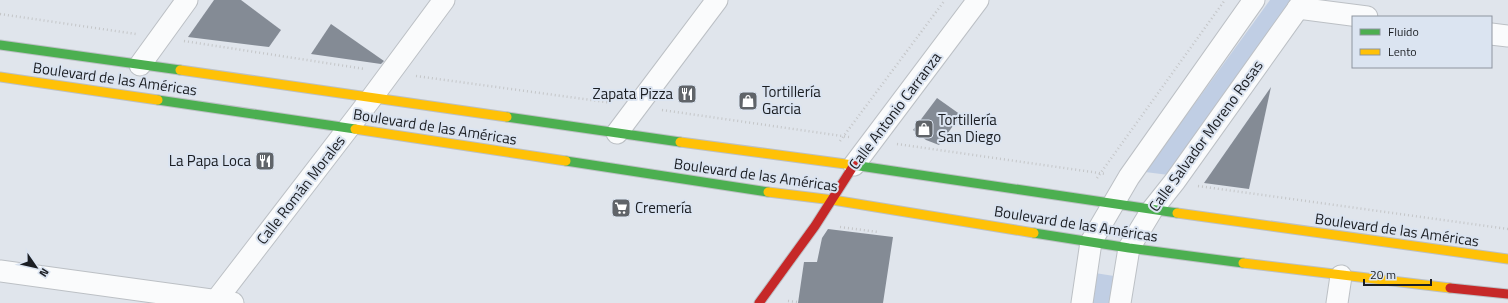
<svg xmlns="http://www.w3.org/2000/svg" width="1508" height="303" viewBox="0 0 1508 303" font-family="'Titillium Web',sans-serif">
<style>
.green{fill:#c0cee4}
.building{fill:#848b95}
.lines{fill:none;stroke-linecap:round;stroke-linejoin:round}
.street-casing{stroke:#bcc0c5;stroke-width:23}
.fast-casing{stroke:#bcc0c5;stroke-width:11}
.slow-casing{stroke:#bcc0c5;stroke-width:11}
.jam-casing{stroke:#bcc0c5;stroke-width:11}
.path{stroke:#c4c6c8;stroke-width:2.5;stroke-dasharray:1 3;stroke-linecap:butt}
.street{stroke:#fafbfc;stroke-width:21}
.fast{stroke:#4caf50;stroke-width:9}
.slow{stroke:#ffc107;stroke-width:9}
.jam{stroke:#c62828;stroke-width:9}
.labels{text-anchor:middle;stroke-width:4;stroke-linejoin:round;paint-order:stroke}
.street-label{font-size:15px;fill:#1b1e23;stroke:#dbe4f1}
.poi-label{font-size:15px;fill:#1b1e23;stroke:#dbe4f1;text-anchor:start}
</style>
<rect width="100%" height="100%" fill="#e0e5ec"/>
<g class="green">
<path d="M 1270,0 L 1295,0 L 1169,175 L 1145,172 Z"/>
<path d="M 1095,273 L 1114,276 L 1110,303 L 1091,303 Z"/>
</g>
<g class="building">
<path d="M 214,0 L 241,0 L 281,30 L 269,47 L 188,37 Z"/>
<path d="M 331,24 L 384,61 L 381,64 L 311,54 Z"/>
<path d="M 1271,87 L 1249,189 L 1204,183 Z"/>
<path d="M 937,98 L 961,115 L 939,145 L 926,140 L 913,130 Z"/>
<path d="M 828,229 L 893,237 L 883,303 L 798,303 L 804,262 L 817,262 L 822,238 Z"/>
</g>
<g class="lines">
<g class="street-casing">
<g id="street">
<path d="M 1298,8 L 1367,17"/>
<path d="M 1491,34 L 1508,36"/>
<path d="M 140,65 L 187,0"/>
<path d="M 617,133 L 717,0"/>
<path d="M 854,165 L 978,0"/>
<path d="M 0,271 L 233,303"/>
<path d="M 214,303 L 373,96 L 444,0"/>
<path d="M 1082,303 L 1091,242 L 1129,177 L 1254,0"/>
<path d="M 1120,303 L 1129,248 L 1152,210 L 1175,181 L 1304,0"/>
<path d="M 1337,303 L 1341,276"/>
</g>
</g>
<g class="fast-casing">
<g id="fast">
<path d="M 0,45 L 180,70"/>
<path d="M 158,100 L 355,129"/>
<path d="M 507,117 L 680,142"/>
<path d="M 566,161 L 768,192"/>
<path d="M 853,165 L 1177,213"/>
<path d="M 1034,233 L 1129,248 L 1243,263"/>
</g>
</g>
<g class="slow-casing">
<g id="slow">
<path d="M 180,70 L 507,117"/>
<path d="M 0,77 L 158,100"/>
<path d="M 355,129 L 566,161"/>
<path d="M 680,142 L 853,165"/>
<path d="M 768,192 L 833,200 L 1034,233"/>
<path d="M 1177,213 L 1508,259"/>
<path d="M 1243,263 L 1450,288"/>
</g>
</g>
<g class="jam-casing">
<g id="jam">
<path d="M 1450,288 L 1508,294"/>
<path d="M 759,303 L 815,226 L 854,165"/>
</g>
</g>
<g class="path">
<path d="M 0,14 L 136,34"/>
<path d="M 184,41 L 365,69"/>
<path d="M 416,76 L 613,103"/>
<path d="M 662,110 L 849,137"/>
<path d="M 840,141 L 945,0"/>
<path d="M 897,144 L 1106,174"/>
<path d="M 1097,178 L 1225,0"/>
<path d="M 1198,186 L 1508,229"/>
<path d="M 840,227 L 878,232"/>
<path d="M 788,301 L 798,302"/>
</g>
<use href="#street" class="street"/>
<use href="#fast" class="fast"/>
<use href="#slow" class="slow"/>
<use href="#jam" class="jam"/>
</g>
<defs>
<g id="restaurant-square" transform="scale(1)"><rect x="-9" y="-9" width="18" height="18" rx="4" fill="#606469" stroke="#dbe4f1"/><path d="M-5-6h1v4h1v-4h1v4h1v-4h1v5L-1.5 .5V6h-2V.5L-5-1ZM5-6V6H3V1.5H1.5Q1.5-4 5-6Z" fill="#fff"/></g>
<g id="shop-square" transform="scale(1)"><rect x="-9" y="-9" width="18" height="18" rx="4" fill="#606469" stroke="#dbe4f1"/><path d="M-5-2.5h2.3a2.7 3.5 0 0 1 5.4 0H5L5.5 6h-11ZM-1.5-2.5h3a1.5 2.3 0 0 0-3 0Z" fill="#fff"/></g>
<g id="supermarket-square" transform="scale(1)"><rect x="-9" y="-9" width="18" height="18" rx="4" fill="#606469" stroke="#dbe4f1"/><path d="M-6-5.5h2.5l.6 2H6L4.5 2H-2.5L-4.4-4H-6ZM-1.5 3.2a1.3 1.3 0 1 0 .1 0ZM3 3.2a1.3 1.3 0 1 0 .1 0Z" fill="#fff"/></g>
</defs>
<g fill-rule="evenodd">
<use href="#restaurant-square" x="687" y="94"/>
<use href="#shop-square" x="748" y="101"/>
<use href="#shop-square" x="924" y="129"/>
<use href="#restaurant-square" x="265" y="161"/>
<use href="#supermarket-square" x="621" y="208"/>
</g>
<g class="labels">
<g class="street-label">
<text transform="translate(115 79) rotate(8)" y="5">Boulevard de las Américas</text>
<text transform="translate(895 111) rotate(-53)" y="5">Calle Antonio Carranza</text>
<text transform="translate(435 127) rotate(9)" y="5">Boulevard de las Américas</text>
<text transform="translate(1206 136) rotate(-54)" y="5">Calle Salvador Moreno Rosas</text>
<text transform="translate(756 175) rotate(8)" y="5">Boulevard de las Américas</text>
<text transform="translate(301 190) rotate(-52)" y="5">Calle Román Morales</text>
<text transform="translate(1076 224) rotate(9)" y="5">Boulevard de las Américas</text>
<text transform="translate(1397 230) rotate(8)" y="5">Boulevard de las Américas</text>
</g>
<g class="poi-label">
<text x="762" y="97">Tortillería<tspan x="762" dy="17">Garcia</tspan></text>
<text x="673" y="99" text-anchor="end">Zapata Pizza</text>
<text x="938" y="125">Tortillería<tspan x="938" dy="17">San Diego</tspan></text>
<text x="251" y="166" text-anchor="end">La Papa Loca</text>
<text x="635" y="213">Cremería</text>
</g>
</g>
<rect x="1352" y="16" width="140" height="52" fill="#dbe4f1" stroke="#8e959f"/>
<rect x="1360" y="29" width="20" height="6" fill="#4caf50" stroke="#8e959f"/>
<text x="1388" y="36" font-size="12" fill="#1b1e23">Fluido</text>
<rect x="1360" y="49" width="20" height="6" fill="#ffc107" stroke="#8e959f"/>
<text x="1388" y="56" font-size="12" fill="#1b1e23">Lento</text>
<g transform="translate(36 267) rotate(124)" stroke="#dbe4f1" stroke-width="3" paint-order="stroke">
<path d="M0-3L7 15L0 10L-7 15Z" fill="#1b1e23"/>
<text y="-6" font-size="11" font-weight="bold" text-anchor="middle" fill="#1b1e23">N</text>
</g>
<path d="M1364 279v6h67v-6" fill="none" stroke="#1b1e23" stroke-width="2"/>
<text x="1370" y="279" font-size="12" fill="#1b1e23" stroke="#dbe4f1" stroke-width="3" paint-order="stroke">20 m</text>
</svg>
